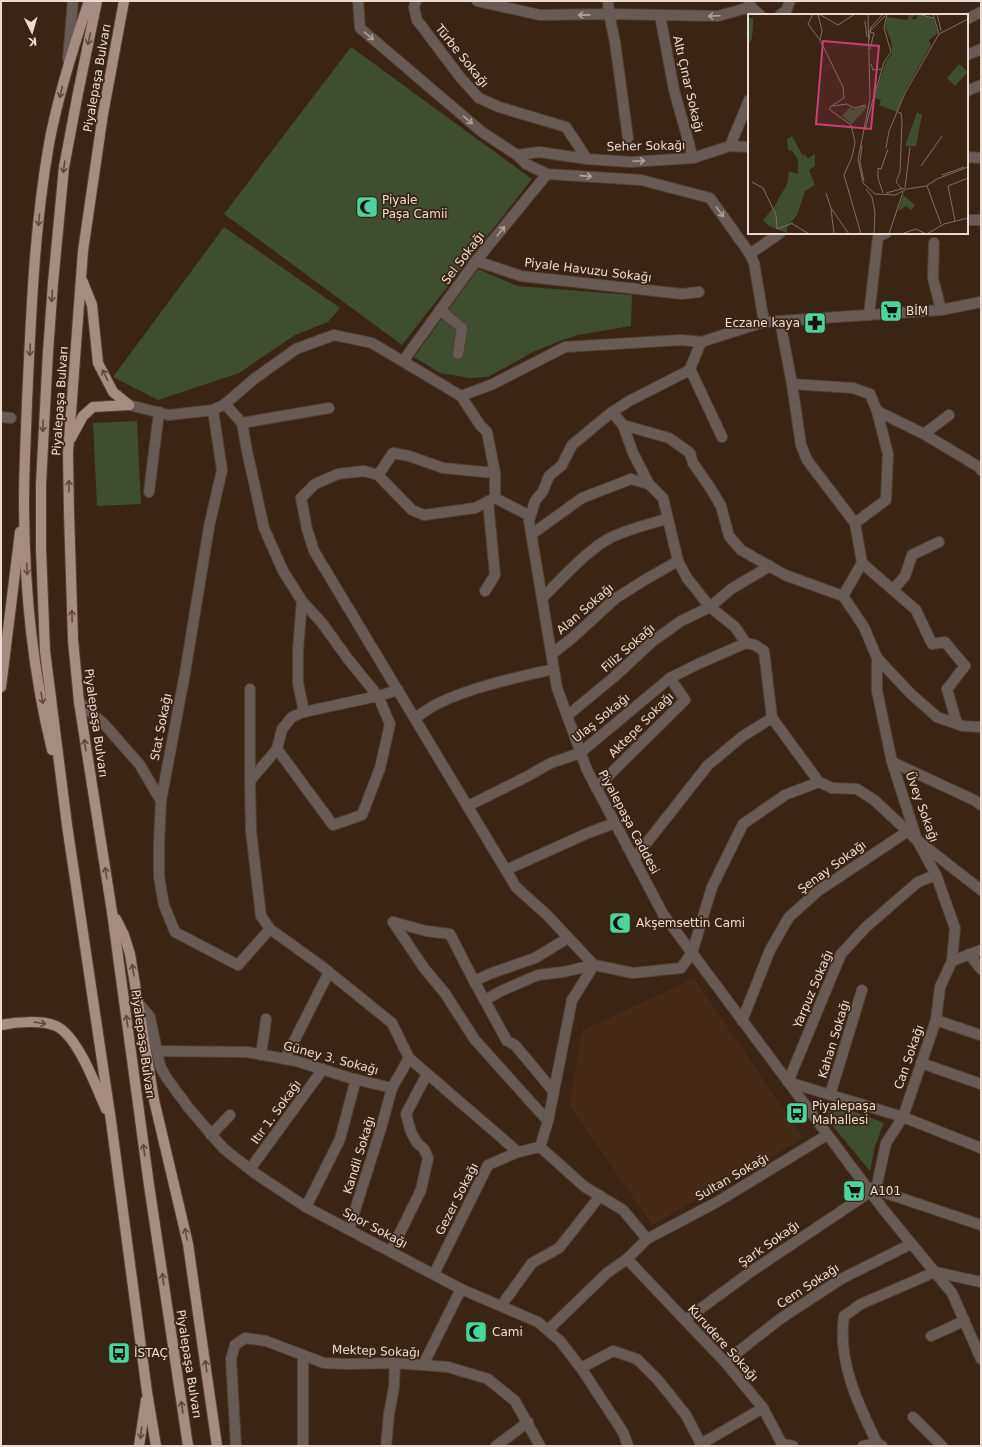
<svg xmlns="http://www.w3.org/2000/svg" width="982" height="1447" viewBox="0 0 982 1447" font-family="'DejaVu Sans',sans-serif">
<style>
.built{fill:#452a17}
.green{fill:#3f4d31}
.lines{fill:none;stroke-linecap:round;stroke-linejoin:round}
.minor-casing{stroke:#554134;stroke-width:12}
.major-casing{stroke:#554134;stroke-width:12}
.minor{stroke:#685b56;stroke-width:10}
.major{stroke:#a58c82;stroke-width:10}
.oneway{stroke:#b0a29b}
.oneway2{stroke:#5f483c}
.labels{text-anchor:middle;stroke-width:3.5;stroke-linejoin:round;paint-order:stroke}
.street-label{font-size:12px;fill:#ebdcd3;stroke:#392416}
.poi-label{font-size:12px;fill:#ebdcd3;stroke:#392416;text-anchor:start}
.inset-road{fill:none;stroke:#806e62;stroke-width:1}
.view{fill:#ca3f73;fill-opacity:0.15;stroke:#ca3f73;stroke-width:2}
.inset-edge{fill:none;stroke:#ebdcd3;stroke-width:2}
</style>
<rect width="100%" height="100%" fill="#392416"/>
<path class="built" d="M 694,978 L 803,1138 L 652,1225 L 569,1105 L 582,1031 Z"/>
<g class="green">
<path d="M 351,47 L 532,179 L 402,345 L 224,214 Z"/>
<path d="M 224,227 L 340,308 L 328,322 L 295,335 L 239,373 L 158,400 L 113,377 Z"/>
<path d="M 478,269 L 517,286 L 632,295 L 631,326 L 578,335 L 565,339 L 533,352 L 488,377 L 469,378 L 440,373 L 414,357 Z"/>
<path d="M 137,421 L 141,504 L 97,506 L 93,423 Z"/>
<path d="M 842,1107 L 884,1123 L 875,1146 L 870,1171 L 827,1119 L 828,1111 Z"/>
</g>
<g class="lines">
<g class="minor-casing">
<g id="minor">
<path d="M 358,1 L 360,28 L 482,132 L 517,155 L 526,164 L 547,174 L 641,180 L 710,198 L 750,254 L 754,263 L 764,322"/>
<path d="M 416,1 L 414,7 L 417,20 L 460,77 L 479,98 L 499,107 L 566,127 L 587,159"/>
<path d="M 477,1 L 540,15 L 609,14 L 718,16 L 751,7"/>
<path d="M 608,1 L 609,14 L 615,42 L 628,138"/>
<path d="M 749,1 L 751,7 L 760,15"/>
<path d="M 660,15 L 674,90 L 693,158"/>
<path d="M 780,15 L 786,11 L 790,1"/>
<path d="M 967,19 L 981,12"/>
<path d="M 967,55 L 981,49"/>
<path d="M 68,59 L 73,1"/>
<path d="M 967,91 L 981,85"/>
<path d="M 730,146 L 749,100"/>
<path d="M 517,155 L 539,152 L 587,159 L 631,162 L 693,158 L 730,146 L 749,147"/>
<path d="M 967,157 L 981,158"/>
<path d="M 967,220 L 981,220"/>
<path d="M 934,243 L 933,278 L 941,310"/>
<path d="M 750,254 L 780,233"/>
<path d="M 476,261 L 521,276 L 682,294 L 699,292"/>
<path d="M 981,302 L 941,310 L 764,322 L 701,342 L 690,369 L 686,372 L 631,400 L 612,412 L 572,445 L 562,465 L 549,476 L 543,491 L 535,501 L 529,521 L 557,688 L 587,770 L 663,914 L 883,1209 L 952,1293 L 981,1359"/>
<path d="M 440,310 L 462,328 L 458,354"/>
<path d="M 869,315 L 878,237 L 886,233"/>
<path d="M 780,321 L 792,384 L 801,445 L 807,460 L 855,523 L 862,563 L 916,610 L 932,644 L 945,642 L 965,666 L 947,689 L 957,724"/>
<path d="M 403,361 L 476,261 L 547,174"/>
<path d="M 690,369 L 722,437"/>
<path d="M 792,384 L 853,388 L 870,394 L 877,411 L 924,434 L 979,467 L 981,470"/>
<path d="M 461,396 L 480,425 L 487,432 L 495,473 L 495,498 L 530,516"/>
<path d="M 225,404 L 242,423 L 247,451 L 264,528 L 283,571 L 302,601 L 322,623 L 348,659 L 378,696 L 390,724 L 380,768 L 362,815 L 333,825 L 277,749"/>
<path d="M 129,405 L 169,415 L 213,410 L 225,404 L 254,379 L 296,349 L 334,335 L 372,343 L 461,396 L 493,384 L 565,347 L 681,340 L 701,342"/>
<path d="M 213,410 L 222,470 L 209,527 L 185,673 L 161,801 L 159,843 L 159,877 L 164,905 L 175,932 L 238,965 L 270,929"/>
<path d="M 612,412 L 623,425 L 669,438 L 690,453 L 693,463 L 711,489 L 721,506 L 729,536 L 741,550 L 785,575 L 843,596 L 864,627 L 877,658 L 911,694 L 937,717 L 963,726 L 981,727"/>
<path d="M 1,417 L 11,418"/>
<path d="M 242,423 L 329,408"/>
<path d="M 623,425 L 633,453 L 649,484 L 663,498 L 678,561 L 687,578 L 710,607 L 735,627 L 746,643 L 755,645 L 764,651 L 772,718"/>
<path d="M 924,434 L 949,415"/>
<path d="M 378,475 L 393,453 L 409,456 L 443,468 L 495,473"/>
<path d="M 149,492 L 159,412"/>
<path d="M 495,498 L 475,508 L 424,515 L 412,510 L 378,475 L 364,471 L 338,474 L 315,484 L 301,498 L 307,529 L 314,551 L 516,887 L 547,915 L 594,965 L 633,973 L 681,968 L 692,953 L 712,887 L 743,824 L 785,795 L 819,782"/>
<path d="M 855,523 L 886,500 L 888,454 L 877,411"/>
<path d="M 532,534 L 582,498 L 631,479 L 649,484"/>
<path d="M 893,590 L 905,576 L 912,555 L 939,542"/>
<path d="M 485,591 L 495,575 L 488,501"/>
<path d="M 843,596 L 862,563"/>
<path d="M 542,598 C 561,580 589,548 612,537 C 629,529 648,524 667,519"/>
<path d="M 302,601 L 298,650 L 298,683 L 304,712"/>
<path d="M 552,654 L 572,638 L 616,598 L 648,578 L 678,561"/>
<path d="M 877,658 L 877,691 L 892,762 L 917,840 L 936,875 L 955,928 L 952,961"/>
<path d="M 250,689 L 250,781"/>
<path d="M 398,690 L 378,696 L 304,712 L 292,717 L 282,729 L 277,749 L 250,781 L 251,831 L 261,916 L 270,929 L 320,965 L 392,1023 L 409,1058 L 518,1152"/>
<path d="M 79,702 L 104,724 L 140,765 L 161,801"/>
<path d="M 567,716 L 614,677 L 653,641 L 681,621 L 710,607 L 731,589 L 770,566"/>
<path d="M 415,718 C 423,713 430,707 439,703 C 475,686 515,678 554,669"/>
<path d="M 772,718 L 819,782 L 832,788 L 857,789 L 874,800 L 917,840 L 981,890"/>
<path d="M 892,762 L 974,800 L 981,805"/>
<path d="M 596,788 L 685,700 L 670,678"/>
<path d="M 468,806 L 526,777 L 551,763 L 580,753 L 670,678 L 698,664 L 746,643"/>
<path d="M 634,859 L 708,765 L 743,736 L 772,718"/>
<path d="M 506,870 L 588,833 L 615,823"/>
<path d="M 393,922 L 424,968 L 444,992 L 475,1040 L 548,1121"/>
<path d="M 393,922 L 426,931 L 450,934 L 474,981 L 507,1041 L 515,1045 L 554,1092"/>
<path d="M 969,954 L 981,969"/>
<path d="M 474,981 L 492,973 L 535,958 L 568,938"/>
<path d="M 485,1000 L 501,991 L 538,975 L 563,972 L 594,965"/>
<path d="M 139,1004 L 150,1017 L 160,1066 L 166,1077 L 188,1107 L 223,1148 L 256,1174 L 306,1207 L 461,1289 L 538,1322 L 560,1341 L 581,1368 L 623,1432 L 628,1446"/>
<path d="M 936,1020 L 980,1035"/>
<path d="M 742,1021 L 770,950 L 789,917 L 818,891 L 908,831"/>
<path d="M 157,1051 L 247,1052 L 296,1061 L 350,1078 L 392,1088 L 409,1058"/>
<path d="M 261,1055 L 266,1019"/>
<path d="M 285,1059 L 329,972"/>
<path d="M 921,1063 L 981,1084"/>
<path d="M 788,1082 L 841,954 L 866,927 L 918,882 L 936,875"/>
<path d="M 788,1082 L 903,1117 L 981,1148"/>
<path d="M 830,1095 L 862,990"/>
<path d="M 211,1135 L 230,1115"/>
<path d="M 540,1147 L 548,1121 L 572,1000 L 594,965"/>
<path d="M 540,1147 L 585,1187 L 623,1210 L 647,1239"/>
<path d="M 250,1169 L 323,1069"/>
<path d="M 871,1188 L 981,1225"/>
<path d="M 876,1189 L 886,1143 L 903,1117 L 936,1020 L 940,987 L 952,961 L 981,950"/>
<path d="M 306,1207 L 340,1139 L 356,1079"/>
<path d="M 349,1229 L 381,1128 L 392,1088"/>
<path d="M 391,1251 L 421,1190 L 428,1158 L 424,1149 L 417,1143 L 411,1132 L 406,1114 L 427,1074"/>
<path d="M 627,1259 L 725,1362 L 763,1408 L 782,1444 L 793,1446"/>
<path d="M 434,1274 L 488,1165 L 518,1152 L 540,1147"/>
<path d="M 501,1306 L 532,1263 L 559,1248 L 600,1196"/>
<path d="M 685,1320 L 752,1271 L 870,1192"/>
<path d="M 548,1330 L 607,1273 L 627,1259 L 647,1239 L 717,1202 L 827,1135"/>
<path d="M 931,1336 L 964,1321"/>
<path d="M 725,1362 L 780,1319 L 841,1279 L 911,1244"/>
<path d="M 423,1365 L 461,1289"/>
<path d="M 581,1368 L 613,1351 L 637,1359 L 658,1380 L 686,1415 L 702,1446"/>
<path d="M 913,1417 L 942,1446"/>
<path d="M 877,1443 C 858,1404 837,1360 844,1316 L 861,1304 L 935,1272 L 981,1282"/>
<path d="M 701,1444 L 763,1408"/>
<path d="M 236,1446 L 231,1359 L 235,1345 L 245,1338 L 266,1341 L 324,1363 L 347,1364 L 395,1363 L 448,1367 L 488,1379 L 515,1401 L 540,1446"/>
<path d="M 303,1446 L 303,1355"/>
<path d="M 386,1446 L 389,1414 L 394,1387 L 395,1363"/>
<path d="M 496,1446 L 528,1422"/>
<path d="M 863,1446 L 877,1443 L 882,1446"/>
</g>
</g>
<g class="major-casing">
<g id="major">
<path d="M 97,1 L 78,93 L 64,167 L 53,283 L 48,352 L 41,484 L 41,549 L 45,651 L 67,825 L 111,1121 L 147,1392 L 156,1446"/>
<path d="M 124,1 L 103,114 L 83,251 L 68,453 L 69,513 L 73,640 L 79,702 L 112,912 L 149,1185 L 188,1446"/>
<path d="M 83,282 L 92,305 L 98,363 L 113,392 L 129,405"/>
<path d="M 71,438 L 83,416 L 93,407 L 129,405"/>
<path d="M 1,687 L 20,532"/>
<path d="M 52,750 C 32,669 24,584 24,501 C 24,468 26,435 27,402 C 31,316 34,229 49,144 C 58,95 73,48 89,1"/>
<path d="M 116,919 L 124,935 L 130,954 L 154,1100 L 188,1244 L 217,1446"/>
<path d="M 1,1025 C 16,1022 42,1020 56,1026 C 78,1036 96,1087 106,1109"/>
<path d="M 139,1446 L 146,1400"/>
</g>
</g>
<use href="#minor" class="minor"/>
<use href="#major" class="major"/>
</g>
<defs><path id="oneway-shaft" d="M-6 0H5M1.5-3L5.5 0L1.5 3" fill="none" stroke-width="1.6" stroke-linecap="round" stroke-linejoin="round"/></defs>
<g class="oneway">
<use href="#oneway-shaft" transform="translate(584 15) rotate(179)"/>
<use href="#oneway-shaft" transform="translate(714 16) rotate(178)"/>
<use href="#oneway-shaft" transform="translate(369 36) rotate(40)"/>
<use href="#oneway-shaft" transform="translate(468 120) rotate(40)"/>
<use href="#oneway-shaft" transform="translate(639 161) rotate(-3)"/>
<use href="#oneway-shaft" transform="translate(586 176) rotate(4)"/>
<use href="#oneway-shaft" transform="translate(720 212) rotate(54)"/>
<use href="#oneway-shaft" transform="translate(501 231) rotate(-51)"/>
</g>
<g class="oneway2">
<use href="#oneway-shaft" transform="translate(89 39) rotate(102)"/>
<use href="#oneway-shaft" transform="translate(61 92) rotate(104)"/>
<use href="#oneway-shaft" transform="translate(64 167) rotate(98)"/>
<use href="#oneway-shaft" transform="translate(39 220) rotate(95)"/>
<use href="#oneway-shaft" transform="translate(52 296) rotate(94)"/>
<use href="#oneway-shaft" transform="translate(30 350) rotate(93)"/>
<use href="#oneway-shaft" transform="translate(105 375) rotate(-117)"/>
<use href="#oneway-shaft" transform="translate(43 426) rotate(92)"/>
<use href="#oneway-shaft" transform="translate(69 486) rotate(-90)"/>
<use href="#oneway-shaft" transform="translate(27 569) rotate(87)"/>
<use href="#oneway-shaft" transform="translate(72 616) rotate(-92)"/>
<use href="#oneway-shaft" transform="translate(42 698) rotate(80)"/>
<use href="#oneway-shaft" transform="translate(85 745) rotate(-98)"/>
<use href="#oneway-shaft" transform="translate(106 873) rotate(-99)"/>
<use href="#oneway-shaft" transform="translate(133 970) rotate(-100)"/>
<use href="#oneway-shaft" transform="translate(127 1021) rotate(-98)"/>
<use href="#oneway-shaft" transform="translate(40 1023) rotate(9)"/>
<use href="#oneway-shaft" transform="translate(144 1150) rotate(-98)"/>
<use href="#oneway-shaft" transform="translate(186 1234) rotate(-101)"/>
<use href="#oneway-shaft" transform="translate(163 1279) rotate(-98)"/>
<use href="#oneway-shaft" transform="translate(206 1366) rotate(-98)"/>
<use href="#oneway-shaft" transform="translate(182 1407) rotate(-99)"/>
<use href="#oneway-shaft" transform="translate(141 1433) rotate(97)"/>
</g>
<defs>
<g id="mosque-square" transform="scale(1.15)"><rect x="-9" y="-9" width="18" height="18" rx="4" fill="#4bd49b" stroke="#392416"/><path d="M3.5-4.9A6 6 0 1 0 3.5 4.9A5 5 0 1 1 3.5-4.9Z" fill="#111"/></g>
<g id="supermarket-square" transform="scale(1.15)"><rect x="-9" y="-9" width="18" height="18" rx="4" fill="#4bd49b" stroke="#392416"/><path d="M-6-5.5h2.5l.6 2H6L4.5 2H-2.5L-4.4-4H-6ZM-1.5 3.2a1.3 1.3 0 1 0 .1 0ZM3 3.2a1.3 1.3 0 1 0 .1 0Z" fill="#111"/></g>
<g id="pharmacy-square" transform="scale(1.15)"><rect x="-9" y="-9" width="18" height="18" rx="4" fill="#4bd49b" stroke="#392416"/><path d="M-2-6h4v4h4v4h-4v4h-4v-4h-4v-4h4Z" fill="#111"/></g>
<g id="bus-square" transform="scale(1.15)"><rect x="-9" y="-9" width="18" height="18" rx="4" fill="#4bd49b" stroke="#392416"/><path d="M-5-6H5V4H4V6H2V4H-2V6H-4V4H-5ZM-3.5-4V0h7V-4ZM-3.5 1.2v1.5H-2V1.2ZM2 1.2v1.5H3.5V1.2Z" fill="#111"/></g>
</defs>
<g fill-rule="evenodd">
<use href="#mosque-square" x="367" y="207"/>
<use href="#supermarket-square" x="891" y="311"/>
<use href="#pharmacy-square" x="815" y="323"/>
<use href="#mosque-square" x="620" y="923"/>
<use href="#bus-square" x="797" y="1113"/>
<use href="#supermarket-square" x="854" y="1191"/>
<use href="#mosque-square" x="476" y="1332"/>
<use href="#bus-square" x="119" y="1353"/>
</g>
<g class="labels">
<g class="street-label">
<text transform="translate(462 56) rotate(51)" y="4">Türbe Sokağı</text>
<text transform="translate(97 78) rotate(-80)" y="4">Piyalepaşa Bulvarı</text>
<text transform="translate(688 84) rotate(77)" y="4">Altı Çınar Sokağı</text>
<text transform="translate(646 146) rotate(-1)" y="4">Seher Sokağı</text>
<text transform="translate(463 258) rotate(-53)" y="4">Sel Sokağı</text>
<text transform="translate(588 270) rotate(7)" y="4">Piyale Havuzu Sokağı</text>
<text transform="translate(60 401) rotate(-86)" y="4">Piyalepaşa Bulvarı</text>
<text transform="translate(585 609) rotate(-41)" y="4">Alan Sokağı</text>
<text transform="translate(628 648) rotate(-41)" y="4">Filiz Sokağı</text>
<text transform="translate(601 718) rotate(-39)" y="4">Ulaş Sokağı</text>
<text transform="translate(96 723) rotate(82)" y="4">Piyalepaşa Bulvarı</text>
<text transform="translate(641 725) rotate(-45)" y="4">Aktepe Sokağı</text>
<text transform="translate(161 727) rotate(-79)" y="4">Stat Sokağı</text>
<text transform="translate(922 807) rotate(70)" y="4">Üvey Sokağı</text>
<text transform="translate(629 822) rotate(62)" y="4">Piyalepaşa Caddesi</text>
<text transform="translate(832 867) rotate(-36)" y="4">Şenay Sokağı</text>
<text transform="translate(813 989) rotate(-67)" y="4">Yarpuz Sokağı</text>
<text transform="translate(834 1039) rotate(-73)" y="4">Kahan Sokağı</text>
<text transform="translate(143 1044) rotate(82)" y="4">Piyalepaşa Bulvarı</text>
<text transform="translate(909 1057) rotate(-71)" y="4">Can Sokağı</text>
<text transform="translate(331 1058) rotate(15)" y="4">Güney 3. Sokağı</text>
<text transform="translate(276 1112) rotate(-54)" y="4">Itır 1. Sokağı</text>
<text transform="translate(359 1155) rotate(-73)" y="4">Kandil Sokağı</text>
<text transform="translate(732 1177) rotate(-30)" y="4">Sultan Sokağı</text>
<text transform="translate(457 1199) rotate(-63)" y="4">Gezer Sokağı</text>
<text transform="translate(375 1228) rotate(28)" y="4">Spor Sokağı</text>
<text transform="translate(769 1244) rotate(-35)" y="4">Şark Sokağı</text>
<text transform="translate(808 1286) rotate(-33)" y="4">Cem Sokağı</text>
<text transform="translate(723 1343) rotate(48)" y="4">Kurudere Sokağı</text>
<text transform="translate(376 1351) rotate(2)" y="4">Mektep Sokağı</text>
<text transform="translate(189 1364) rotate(81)" y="4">Piyalepaşa Bulvarı</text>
</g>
<g class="poi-label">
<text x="382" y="204">Piyale<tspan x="382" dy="14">Paşa Camii</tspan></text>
<text x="906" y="315">BİM</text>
<text x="800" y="327" text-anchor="end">Eczane kaya</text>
<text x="636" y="927">Akşemsettin Cami</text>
<text x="812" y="1110">Piyalepaşa<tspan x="812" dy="14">Mahallesi</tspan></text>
<text x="870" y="1195">A101</text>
<text x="492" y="1336">Cami</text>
<text x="134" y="1357">İSTAÇ</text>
</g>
</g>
<g transform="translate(748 14)">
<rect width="220" height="220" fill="#392416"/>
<path d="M 162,0 L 168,1 L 163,4 L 167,6 L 170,1 L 185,4 L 190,19 L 181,26 L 183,31 L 157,77 L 149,98 L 131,91 L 133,86 L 126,84 L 138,47 L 144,40 L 143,26 L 137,13 L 139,3 L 159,6 ZM 0,4 L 5,4 L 5,11 L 4,24 L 0,32 ZM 211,50 L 220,58 L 207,72 L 199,64 ZM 116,91 L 119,93 L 104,110 L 94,102 L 102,93 L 105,96 ZM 169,98 L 174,101 L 168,132 L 157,132 ZM 44,122 L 56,144 L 55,139 L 60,144 L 67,140 L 67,152 L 61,156 L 67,171 L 57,177 L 49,201 L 39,213 L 39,219 L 21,212 L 15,206 L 26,193 L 39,170 L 41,157 L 50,160 L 50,146 L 45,138 L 40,136 L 39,125 ZM 155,181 L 167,191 L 163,196 L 158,192 L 150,197 Z" fill="#3f4d31"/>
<path class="inset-road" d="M 65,0 L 60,10 L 72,26M 70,0 L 74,17 L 72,26 L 95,73 L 96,84 L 82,93 L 82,96 L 103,111 L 107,128 L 104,143 L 96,161 L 113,220M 71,0 L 90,11 L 107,0M 120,0 L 122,85 L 110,145 L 115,169 L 127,180 L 147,181 L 159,175 L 178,172 L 189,165 L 220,153M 169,0 L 186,4M 185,0 L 191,20M 189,0 L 193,17M 117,7 L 119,23M 122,18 L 126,19 L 122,35M 120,19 L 137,2M 121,26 L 123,13 L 135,0M 123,50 L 125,56 L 133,55M 125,86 L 136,48 L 143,38 L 136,14 L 139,0M 85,92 L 99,90 L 106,94 L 118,91M 150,98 L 153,99 L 154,107 L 152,158 L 148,168 L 154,175M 117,116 L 125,85M 114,131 L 112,148 L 116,167M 138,134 L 141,117 L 157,79 L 191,20 L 220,5M 173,152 L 194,122M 194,161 L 216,153M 4,168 L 15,174 L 28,201 L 29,215 L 45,209M 179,172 L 193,210M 157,174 L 162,133M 118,175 L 124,183 L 127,198 L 126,220M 78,179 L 83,194 L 101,220M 135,179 L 130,164 L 130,154 L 133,155 L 140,135M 138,179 L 157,174M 83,195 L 86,220M 207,207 L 200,172 L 220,164M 43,209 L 61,220M 141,220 L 155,178M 153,220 L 168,215 L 178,220M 179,220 L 196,210 L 220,204"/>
<path class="view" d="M 75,27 L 131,32 L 123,115 L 68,110 Z"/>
<rect width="220" height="220" class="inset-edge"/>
</g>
<rect width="982" height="1447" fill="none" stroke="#ebdcd3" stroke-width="4"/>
<g transform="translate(32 32) rotate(175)" stroke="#392416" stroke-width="3" paint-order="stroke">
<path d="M0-3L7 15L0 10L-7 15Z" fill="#ebdcd3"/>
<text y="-6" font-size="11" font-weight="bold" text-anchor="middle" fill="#ebdcd3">K</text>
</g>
</svg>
